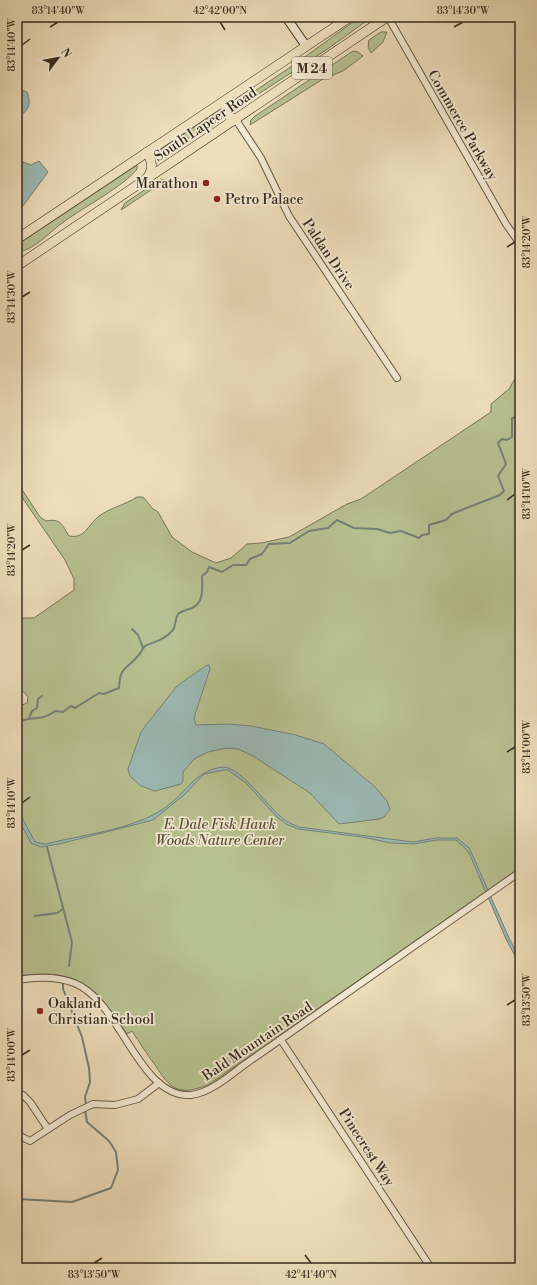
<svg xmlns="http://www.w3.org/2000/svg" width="537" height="1285" viewBox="0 0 537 1285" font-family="'Libre Bodoni',serif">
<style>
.green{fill:#b8c191;stroke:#787758}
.water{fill:#9bbbb6;stroke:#74827a}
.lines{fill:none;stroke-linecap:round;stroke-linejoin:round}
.stream{stroke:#74827a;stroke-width:2}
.street-casing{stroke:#665946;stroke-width:8}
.secondary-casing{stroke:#392d1f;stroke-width:10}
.primary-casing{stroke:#392d1f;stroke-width:10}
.street{stroke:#f4ead3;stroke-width:6}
.secondary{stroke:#f4ead3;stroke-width:8}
.primary{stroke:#eedebb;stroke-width:9}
.ticks{fill:none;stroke:#392d1f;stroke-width:1.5}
.poi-dot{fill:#8f2418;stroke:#f4ead3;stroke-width:1.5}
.labels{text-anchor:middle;stroke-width:3.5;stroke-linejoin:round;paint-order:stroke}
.shield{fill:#f4ead3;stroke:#716655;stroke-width:1}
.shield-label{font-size:13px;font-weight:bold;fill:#392d1f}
.street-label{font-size:14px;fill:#392d1f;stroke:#f4ead3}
.poi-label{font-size:14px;fill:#392d1f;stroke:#f4ead3;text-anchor:start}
.park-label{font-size:14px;font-style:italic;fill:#59523c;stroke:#f4ead3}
.neatline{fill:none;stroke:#392d1f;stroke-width:1.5}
.ticks-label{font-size:10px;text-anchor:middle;fill:#392d1f}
</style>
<rect width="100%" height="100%" fill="#eedebb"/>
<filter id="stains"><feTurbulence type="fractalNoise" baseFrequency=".005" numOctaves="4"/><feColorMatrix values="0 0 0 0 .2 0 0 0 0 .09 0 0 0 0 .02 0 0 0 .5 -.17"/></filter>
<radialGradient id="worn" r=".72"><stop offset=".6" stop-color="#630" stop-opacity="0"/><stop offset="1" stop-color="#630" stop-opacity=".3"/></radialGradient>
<g class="green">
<path d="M 360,17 L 372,17 L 329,48 L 234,110 L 234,105 L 295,64 Z"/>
<path d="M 381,32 L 387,32 L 383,42 L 371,53 L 368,47 L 369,40 Z"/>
<path d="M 353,51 L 358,52 L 363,56 L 343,71 L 323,79 L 250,125 L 251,120 L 255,116 Z"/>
<path d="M 219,110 L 223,119 L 166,157 L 158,156 L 157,152 Z"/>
<path d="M 137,165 L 137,169 C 124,186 84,207 65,221 C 49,232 37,248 17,253 L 17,245 Z"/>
<path d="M 161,179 L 166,180 L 121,210 L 125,203 Z"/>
<path d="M 520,370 L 520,868 L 208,1085 C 178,1096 171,1090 155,1065 C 147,1054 139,1042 132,1031 L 127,1034 C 95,985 79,968 17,976 L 17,707 L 27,703 L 28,697 L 25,693 L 17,688 L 17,618 L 34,618 L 74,590 L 74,579 L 65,560 L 17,490 L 17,482 L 40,517 L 46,521 C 61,518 62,525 69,536 C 85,539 87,526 98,517 C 109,508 125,505 137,497 L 143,497 L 153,509 L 158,512 L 172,537 L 192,552 L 216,563 L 231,558 L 247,544 L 261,543 L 289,537 L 347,504 L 361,499 L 491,412 L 491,404 L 509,389 Z"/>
</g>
<g class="water">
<path d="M 22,90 L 27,92 C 32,105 28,111 17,118 L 17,93 Z"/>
<path d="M 17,154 L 23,162 L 31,165 L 39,161 L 48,172 L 23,206 L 17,207 Z"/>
<path d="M 207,665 L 209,665 L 210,669 L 194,718 L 196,725 L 228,724 L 251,726 L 296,735 L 324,744 L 375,787 L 387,801 L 390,809 L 384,817 L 379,819 L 339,824 L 310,793 L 253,756 L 238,749 L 226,748 L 208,752 L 194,759 L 183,772 L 183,781 L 181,784 L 155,791 L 141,786 L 130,776 L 128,769 L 141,732 L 146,725 L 177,686 Z"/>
<path d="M 224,767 C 242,769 266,804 280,816 C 285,821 291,824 299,827 L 413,842 L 436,838 L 457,838 L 469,848 L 472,854 L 509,938 L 519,957 L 520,965 L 506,939 L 470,855 L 467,850 L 456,840 L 437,840 L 414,844 L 391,843 L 362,837 L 298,829 L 286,824 L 277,817 L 246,783 L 228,770 L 224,770 L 204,774 L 184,795 L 153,820 L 59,844 L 41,847 L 31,843 L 17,817 L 17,808 L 35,842 L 45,844 L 59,841 C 94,833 142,827 170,804 C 189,788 198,769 224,767 Z"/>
</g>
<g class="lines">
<g class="stream">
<path d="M 132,629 L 138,635 L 143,648"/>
<path d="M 29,718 L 32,711 L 37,708 L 38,699 L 42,696"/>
<path d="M 17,723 C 33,714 40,723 55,711 L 63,712 L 71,706 L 75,708 L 99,693 L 104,694 L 119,688 C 120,666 126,670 138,656 C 141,653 142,649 145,646 C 155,641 163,641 172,631 C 177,626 174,620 178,614 C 183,610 187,610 192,608 C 205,602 202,586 202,576 L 207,572 L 209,567 L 222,572 L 233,565 L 246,565 L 250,559 L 262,554 L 269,544 L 290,543 L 309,531 L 328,528 L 337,520 L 354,528 L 377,529 L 390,533 L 401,531 L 419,538 L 422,535 L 429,534 L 429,525 L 446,520 L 452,514 L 469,507 L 500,495 L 504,491 L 498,476 L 506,464 L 498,443 L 502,439 L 507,440 L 512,437 L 512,418 L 516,417 L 520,409"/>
<path d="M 47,847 L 72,942 L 69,966"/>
<path d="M 35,916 L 57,913 L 63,909"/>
<path d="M 63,984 L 63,989 L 82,1037 L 89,1068 L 90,1082 L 85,1097 L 86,1105"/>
<path d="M 17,1199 L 72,1202 L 111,1188 L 118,1170 L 116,1152 L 109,1141 L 87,1122 L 85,1110"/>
</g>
<g class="street-casing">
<g id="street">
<path d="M 388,17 L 506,224 L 520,244"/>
<path d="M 236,120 L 261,158 L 289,216 L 397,378"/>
<path d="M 17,980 C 35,977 57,976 74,983 C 121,1001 139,1099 191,1095 C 210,1093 229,1076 244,1065 L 520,872"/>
<path d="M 281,1040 L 431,1268"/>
<path d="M 17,1096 L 23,1095 L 30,1102 L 48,1129"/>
<path d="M 17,1132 L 20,1136 L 30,1141 L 70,1115 L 93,1104 L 115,1105 L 138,1099 L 159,1083"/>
</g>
</g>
<g class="secondary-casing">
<path id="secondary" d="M 286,17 L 306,46"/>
</g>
<g class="primary-casing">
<g id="primary">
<path d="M 228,99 C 223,109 226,116 236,120"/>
<path d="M 147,152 C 152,161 154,169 147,178"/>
<path d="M 17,239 L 350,17"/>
<path d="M 17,266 L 387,17"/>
</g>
</g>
<use href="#street" class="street"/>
<use href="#secondary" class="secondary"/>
<use href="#primary" class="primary"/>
</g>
<path class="ticks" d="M 220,22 L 225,30M 50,27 L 58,22M 454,27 L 463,22M 22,45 L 30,39M 507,247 L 515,242M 22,297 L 30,292M 507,500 L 515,494M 22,550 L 30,545M 507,752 L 515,747M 22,803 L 30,797M 507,1005 L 515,1000M 22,1055 L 30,1050M 305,1255 L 311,1263M 94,1263 L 102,1258"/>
<g class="poi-dot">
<circle cx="206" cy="183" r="4"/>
<circle cx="217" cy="199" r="4"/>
<circle cx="40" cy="1011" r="4"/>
</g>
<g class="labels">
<rect class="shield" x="292" y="57" width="40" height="22" rx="3"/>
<g class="shield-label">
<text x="312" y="73">M 24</text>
</g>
<g class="street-label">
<text transform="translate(205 124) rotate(-34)" y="5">South Lapeer Road</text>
<text transform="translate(463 125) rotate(60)" y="5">Commerce Parkway</text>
<text transform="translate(329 254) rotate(56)" y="5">Paldan Drive</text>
<text transform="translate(257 1041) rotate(-34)" y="5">Bald Mountain Road</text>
<text transform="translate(367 1147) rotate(57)" y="5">Pinecrest Way</text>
</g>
<g class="poi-label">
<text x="198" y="188" text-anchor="end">Marathon</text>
<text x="225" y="204">Petro Palace</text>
<text x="48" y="1008">Oakland<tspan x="48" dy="16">Christian School</tspan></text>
</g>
<g class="park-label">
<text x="220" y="829">E. Dale Fisk Hawk<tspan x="220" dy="16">Woods Nature Center</tspan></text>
</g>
</g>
<rect width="537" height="1285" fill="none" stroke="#eedebb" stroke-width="44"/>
<g transform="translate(58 58) rotate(58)" stroke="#f4ead3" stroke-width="3" paint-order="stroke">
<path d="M0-3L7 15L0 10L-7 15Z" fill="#392d1f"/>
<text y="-6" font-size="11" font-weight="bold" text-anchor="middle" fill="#392d1f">N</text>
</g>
<rect x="22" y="22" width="493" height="1241" class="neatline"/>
<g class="ticks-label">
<text x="58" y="14">83°14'40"W</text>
<text x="220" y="14">42°42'00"N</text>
<text x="463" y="14">83°14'30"W</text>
<text transform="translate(11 45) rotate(-90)" y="4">83°14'40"W</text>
<text transform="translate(526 242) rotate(-90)" y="4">83°14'20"W</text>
<text transform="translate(11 297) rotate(-90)" y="4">83°14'30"W</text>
<text transform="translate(526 494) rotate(-90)" y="4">83°14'10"W</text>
<text transform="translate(11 550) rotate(-90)" y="4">83°14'20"W</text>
<text transform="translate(526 747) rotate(-90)" y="4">83°14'00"W</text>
<text transform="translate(11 803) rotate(-90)" y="4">83°14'10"W</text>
<text transform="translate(526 1000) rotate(-90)" y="4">83°13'50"W</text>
<text transform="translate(11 1055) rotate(-90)" y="4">83°14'00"W</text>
<text x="94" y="1278">83°13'50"W</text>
<text x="311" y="1278">42°41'40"N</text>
</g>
<rect width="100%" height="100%" filter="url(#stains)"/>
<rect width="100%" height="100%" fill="url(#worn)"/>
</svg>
